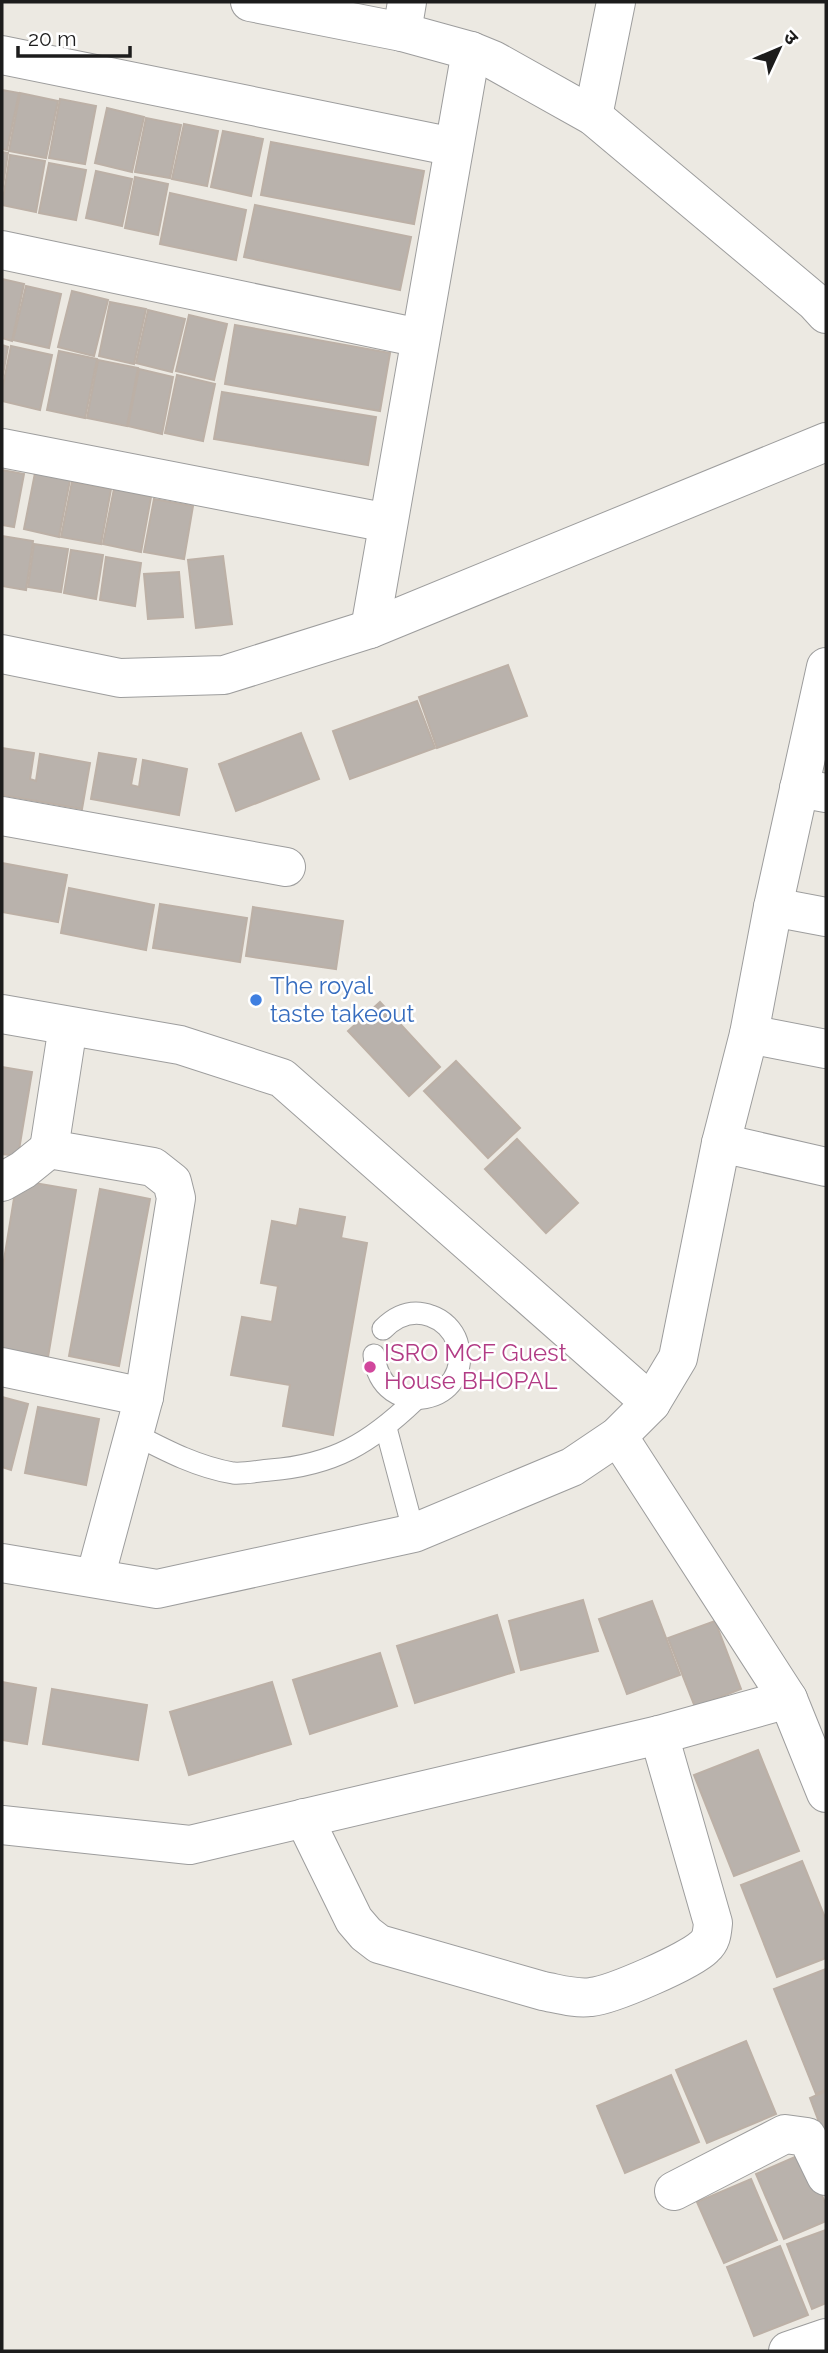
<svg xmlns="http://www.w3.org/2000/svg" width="828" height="2353" viewBox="0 0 828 2353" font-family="Raleway,'Noto Sans Devanagari',sans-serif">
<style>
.building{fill:#b9b2ac;stroke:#bcb0a6;stroke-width:2}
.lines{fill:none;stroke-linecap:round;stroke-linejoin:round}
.service-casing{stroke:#9d9d9d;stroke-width:23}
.minor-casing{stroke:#9d9d9d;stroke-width:40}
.tertiary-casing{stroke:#9d9d9d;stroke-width:40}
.service{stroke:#fff;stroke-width:21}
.minor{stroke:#fff;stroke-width:38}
.tertiary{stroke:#fff;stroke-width:38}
.shop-dot{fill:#3f7fe0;stroke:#fff;stroke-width:2.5}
.hotel-dot{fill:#d1479c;stroke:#fff;stroke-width:2.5}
.labels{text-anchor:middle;stroke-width:5;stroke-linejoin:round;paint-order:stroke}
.shop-label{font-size:24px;fill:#366cbe;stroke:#fff;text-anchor:start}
.hotel-label{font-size:24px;fill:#b23c85;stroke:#fff;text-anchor:start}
</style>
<rect width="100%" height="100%" fill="#ece9e2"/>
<g class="building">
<path d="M 2,90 L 19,93 L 7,150 L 2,149 Z"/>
<path d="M 20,93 L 58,101 L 46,158 L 9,151 Z"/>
<path d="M 60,99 L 96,106 L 85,164 L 49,158 Z"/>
<path d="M 107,108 L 144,117 L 132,172 L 95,163 Z"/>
<path d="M 146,118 L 181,125 L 170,178 L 135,172 Z"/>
<path d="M 184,124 L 218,131 L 207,186 L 172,179 Z"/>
<path d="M 223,131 L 263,139 L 251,196 L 211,187 Z"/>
<path d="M 271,142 L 424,171 L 414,224 L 261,195 Z"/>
<path d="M 2,152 L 8,153 L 2,192 Z"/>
<path d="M 10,155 L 45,161 L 36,212 L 2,205 Z"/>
<path d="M 49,163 L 86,170 L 76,220 L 39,213 Z"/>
<path d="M 96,171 L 132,179 L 122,226 L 86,218 Z"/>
<path d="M 135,177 L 168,184 L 158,235 L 125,228 Z"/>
<path d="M 170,193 L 246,210 L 236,260 L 160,244 Z"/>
<path d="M 255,205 L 411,237 L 400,290 L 244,257 Z"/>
<path d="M 2,279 L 24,284 L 12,341 L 2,338 Z"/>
<path d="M 26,286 L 61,294 L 49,348 L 13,340 Z"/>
<path d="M 72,291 L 108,300 L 94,356 L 58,347 Z"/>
<path d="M 110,302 L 146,309 L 134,364 L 99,356 Z"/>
<path d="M 148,310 L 185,319 L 172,372 L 136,363 Z"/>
<path d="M 189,315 L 227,324 L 214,380 L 176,371 Z"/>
<path d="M 235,325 L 390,353 L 380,411 L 225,384 Z"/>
<path d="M 2,345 L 8,347 L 2,380 Z"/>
<path d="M 11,346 L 52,355 L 40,410 L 2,401 L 2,390 Z"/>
<path d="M 59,351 L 97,359 L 85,418 L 47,410 Z"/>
<path d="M 98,360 L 138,368 L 127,426 L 87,418 Z"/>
<path d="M 139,369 L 173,377 L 162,434 L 128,426 Z"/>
<path d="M 177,375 L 215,384 L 203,441 L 165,433 Z"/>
<path d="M 222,392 L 376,417 L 368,465 L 214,439 Z"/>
<path d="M 2,470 L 24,474 L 14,527 L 2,525 Z"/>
<path d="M 35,473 L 70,480 L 59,537 L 24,529 Z"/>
<path d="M 72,482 L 111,489 L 101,544 L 61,537 Z"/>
<path d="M 114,489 L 151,497 L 141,552 L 103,544 Z"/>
<path d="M 154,499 L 193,506 L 184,559 L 144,552 Z"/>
<path d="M 2,536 L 33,541 L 26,590 L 2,586 Z"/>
<path d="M 34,544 L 68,549 L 61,592 L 28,587 Z"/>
<path d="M 71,550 L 103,555 L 96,599 L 64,593 Z"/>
<path d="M 223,556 L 232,624 L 196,628 L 188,560 Z"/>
<path d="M 106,557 L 141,563 L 135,606 L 100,600 Z"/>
<path d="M 179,572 L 183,617 L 148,619 L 144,574 Z"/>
<path d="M 508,665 L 527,716 L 437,748 L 419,697 Z"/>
<path d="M 417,701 L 435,748 L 350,779 L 333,731 Z"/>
<path d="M 301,733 L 319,779 L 236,811 L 219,764 Z"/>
<path d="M 2,748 L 34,753 L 30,779 L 36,781 L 40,754 L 90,763 L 82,809 L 2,795 Z"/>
<path d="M 99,753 L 136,759 L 131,785 L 139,787 L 143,760 L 187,769 L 179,815 L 91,799 Z"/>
<path d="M 2,863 L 67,875 L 58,922 L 2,912 Z"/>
<path d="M 69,888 L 154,905 L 146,950 L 61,933 Z"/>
<path d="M 160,904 L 247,918 L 240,962 L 153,948 Z"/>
<path d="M 253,907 L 343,921 L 336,969 L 246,956 Z"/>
<path d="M 380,1002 L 440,1067 L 409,1096 L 348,1031 Z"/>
<path d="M 456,1061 L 520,1128 L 488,1158 L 424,1091 Z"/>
<path d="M 2,1067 L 32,1072 L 18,1156 L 2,1154 Z"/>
<path d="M 517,1139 L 578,1203 L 546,1233 L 485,1169 Z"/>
<path d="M 17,1180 L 76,1190 L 48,1357 L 2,1349 L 2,1272 Z"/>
<path d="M 100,1189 L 150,1199 L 119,1366 L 69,1356 Z"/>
<path d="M 300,1209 L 345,1217 L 341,1238 L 367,1243 L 333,1435 L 283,1426 L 290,1385 L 231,1375 L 242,1317 L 272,1322 L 278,1286 L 261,1283 L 272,1221 L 297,1226 Z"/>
<path d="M 2,1397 L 28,1404 L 11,1470 L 2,1467 Z"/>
<path d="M 38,1407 L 99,1419 L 86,1485 L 25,1473 Z"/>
<path d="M 583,1600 L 598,1651 L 521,1670 L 509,1621 Z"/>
<path d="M 652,1601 L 680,1675 L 627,1694 L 599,1619 Z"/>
<path d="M 497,1615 L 514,1672 L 415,1703 L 397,1646 Z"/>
<path d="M 715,1621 L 741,1689 L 695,1707 L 668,1638 Z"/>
<path d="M 380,1653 L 397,1706 L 310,1734 L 293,1680 Z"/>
<path d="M 2,1682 L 36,1688 L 27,1744 L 2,1740 Z"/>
<path d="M 272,1682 L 291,1744 L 189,1775 L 170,1712 Z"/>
<path d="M 52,1689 L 147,1705 L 138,1760 L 43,1744 Z"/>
<path d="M 758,1750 L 799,1851 L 734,1876 L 694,1775 Z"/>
<path d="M 802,1861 L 826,1920 L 826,1958 L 777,1977 L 741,1885 Z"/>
<path d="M 826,1969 L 826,2090 L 816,2094 L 774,1989 Z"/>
<path d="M 746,2041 L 776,2114 L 707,2143 L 676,2070 Z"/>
<path d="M 671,2075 L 699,2142 L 625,2173 L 597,2106 Z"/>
<path d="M 826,2091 L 826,2141 L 810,2098 Z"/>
<path d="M 804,2153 L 826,2205 L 826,2221 L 784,2239 L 756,2174 Z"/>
<path d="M 751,2179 L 777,2240 L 724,2263 L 697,2202 Z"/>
<path d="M 826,2230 L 826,2303 L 812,2309 L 787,2244 Z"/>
<path d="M 780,2246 L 808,2315 L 754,2336 L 727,2267 Z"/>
</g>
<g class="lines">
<g class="service-casing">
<g id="service">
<path d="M 374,1355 C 381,1424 476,1404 457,1342 C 453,1330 443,1320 431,1316 C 412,1309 396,1316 383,1329"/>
<path d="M 386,1428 L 414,1533"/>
<path d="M 134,1434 C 165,1450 197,1467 233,1473 C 244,1474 258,1471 270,1470 C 334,1465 370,1443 415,1400"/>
</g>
</g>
<g class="minor-casing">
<g id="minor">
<path d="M 402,32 L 407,2"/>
<path d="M 2,55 L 454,147"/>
<path d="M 593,116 L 616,2"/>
<path d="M 2,250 L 420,338"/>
<path d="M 2,448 L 388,523"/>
<path d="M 370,629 L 471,51"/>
<path d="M 2,654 L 120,678 L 224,675 L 370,629 L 826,442"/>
<path d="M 799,788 L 826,793"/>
<path d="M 2,816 L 286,867"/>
<path d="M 773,907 L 826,917"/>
<path d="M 2,1014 L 180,1045 L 282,1078 L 651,1403"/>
<path d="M 749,1034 L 826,1049"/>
<path d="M 721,1143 L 826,1167"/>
<path d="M 49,1149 L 68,1026"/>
<path d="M 2,1182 L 23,1170 L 49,1149 L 153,1167 L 172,1182 L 176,1198 L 144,1397 L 95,1578"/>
<path d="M 2,1367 L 144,1397"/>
<path d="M 618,1436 L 788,1699 L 826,1793"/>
<path d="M 304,1818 L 354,1920 L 366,1934 L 379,1944 L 543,1991 C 559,1994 575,1999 591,1997 C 612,1995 690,1961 704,1947 C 712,1940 712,1932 713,1923 L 659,1735"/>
<path d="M 2,1825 L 190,1845 L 659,1735 L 788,1699"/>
<path d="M 674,2191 L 785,2134 L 807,2137 L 826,2176"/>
<path d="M 788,2351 L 826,2338"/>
</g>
</g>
<g class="tertiary-casing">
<g id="tertiary">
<path d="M 250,2 L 402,32 L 471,51 L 493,60 L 593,116 L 815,302 L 826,314"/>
<path d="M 2,1563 L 157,1589 L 414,1533 L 572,1467 L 618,1436 L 651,1403 L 678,1358 L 721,1143 L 749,1034 L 773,907 L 826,667"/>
</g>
</g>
<use href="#service" class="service"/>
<use href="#minor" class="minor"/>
<use href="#tertiary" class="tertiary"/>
</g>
<circle class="shop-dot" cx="256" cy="1000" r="7"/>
<circle class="hotel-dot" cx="370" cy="1367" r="7"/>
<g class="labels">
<g class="shop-label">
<text x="270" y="994">The royal<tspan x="270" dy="28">taste takeout</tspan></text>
</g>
<g class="hotel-label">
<text x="384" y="1361">ISRO MCF Guest<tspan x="384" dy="28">House BHOPAL</tspan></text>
</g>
</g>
<rect width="828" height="2353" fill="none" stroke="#1c1c1c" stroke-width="7"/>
<g transform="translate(779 49) rotate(46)" stroke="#ffffff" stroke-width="5" paint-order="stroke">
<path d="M0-5L12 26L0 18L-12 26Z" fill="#1c1c1c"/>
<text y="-10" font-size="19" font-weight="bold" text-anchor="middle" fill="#1c1c1c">उ</text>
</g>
<path d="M18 46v10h112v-10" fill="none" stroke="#1c1c1c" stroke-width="3.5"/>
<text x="28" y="46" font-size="21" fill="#1c1c1c" stroke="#ffffff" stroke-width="5" paint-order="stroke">20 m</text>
</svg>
